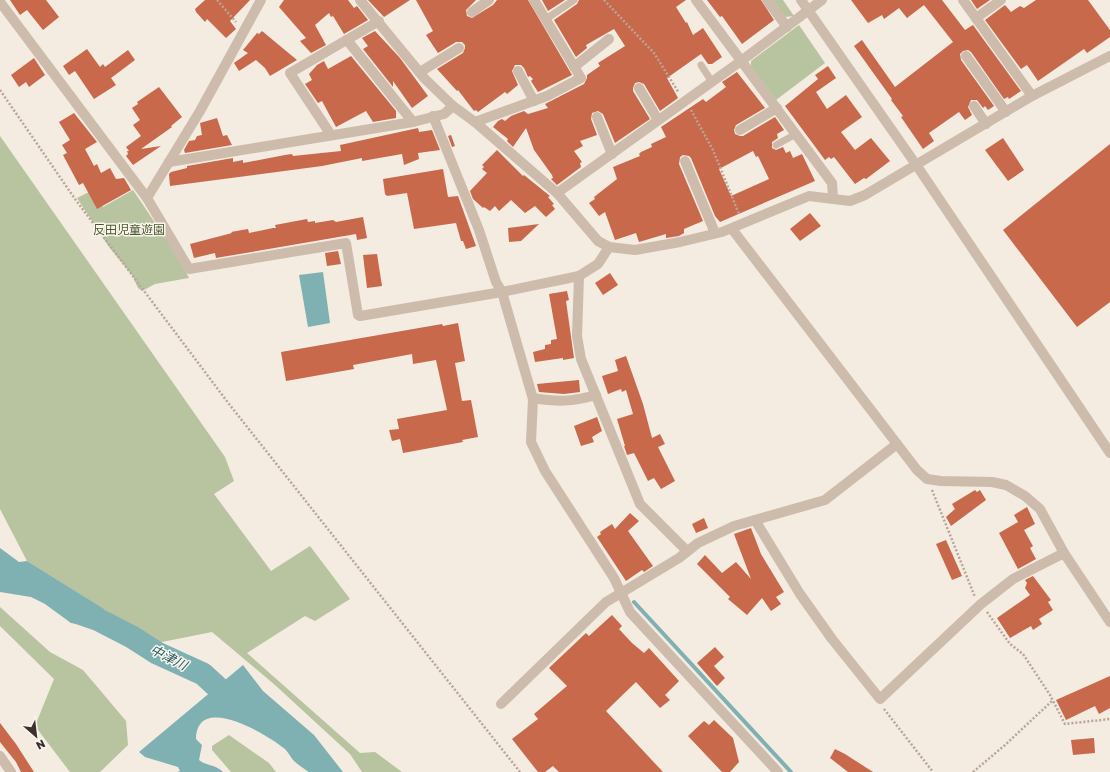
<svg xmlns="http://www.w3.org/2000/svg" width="1110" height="772" viewBox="0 0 1110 772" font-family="'Golos Text','Noto Sans JP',sans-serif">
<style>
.green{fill:#b8c4a0}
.water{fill:#7fb0b2}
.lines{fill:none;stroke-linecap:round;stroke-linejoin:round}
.stream{stroke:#7fb0b2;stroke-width:4}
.river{stroke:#7fb0b2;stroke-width:23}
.building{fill:#c8694b;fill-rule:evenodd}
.path{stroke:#b9a596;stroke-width:2.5;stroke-dasharray:2 2;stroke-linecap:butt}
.service{stroke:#cdbbac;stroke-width:7}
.minor{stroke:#cdbbac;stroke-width:10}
.tertiary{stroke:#cdbbac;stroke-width:10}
.labels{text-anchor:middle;stroke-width:3;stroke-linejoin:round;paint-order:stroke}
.park-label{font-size:12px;fill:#4a5a2e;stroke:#fbf5ee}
.water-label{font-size:13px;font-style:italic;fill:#1f5a5e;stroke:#fbf5ee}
</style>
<rect width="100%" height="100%" fill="#f4ebe1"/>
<g class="green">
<path d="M 773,0 L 783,0 L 794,16 L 785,17 Z"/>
<path d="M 799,25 L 825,63 L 776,100 L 751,66 L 751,61 Z"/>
<path d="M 0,136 L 225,457 L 234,481 L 214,494 L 271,571 L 310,546 L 350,599 L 315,621 L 305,616 L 247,653 L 360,753 L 375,752 L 402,772 L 362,772 L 350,754 L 275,685 L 212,632 L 157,643 L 27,561 L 0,509 Z"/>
<path d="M 93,190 L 103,207 L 133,190 L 180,260 L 189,278 L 155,284 L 142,291 L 138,288 L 132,275 L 109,247 L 77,198 Z"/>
<path d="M 0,607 L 50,652 L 83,670 L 126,721 L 128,745 L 100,772 L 70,772 L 35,726 L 54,679 L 0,626 Z"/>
<path d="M 229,735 L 269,763 L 276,772 L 231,772 L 212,750 L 212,746 Z"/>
</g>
<g class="water">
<path d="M 323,272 L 330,323 L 308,327 L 299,275 Z"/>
<path d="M 0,548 L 19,562 L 27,561 L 104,609 L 106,634 L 84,625 L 71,623 L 45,604 L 31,597 L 0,592 Z"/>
<path d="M 243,665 L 263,691 L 314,735 L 343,772 C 337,772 314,772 309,772 C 307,771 296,763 294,761 C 291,758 289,753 285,749 C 268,735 197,692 196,739 L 202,745 L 199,760 C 206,766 215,764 223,772 L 177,772 L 180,771 L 178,767 L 145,757 L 139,752 Z"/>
</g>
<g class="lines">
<path class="stream" d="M 634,602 L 791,772"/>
<path class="river" d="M 76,612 L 99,620 L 132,637 L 157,653 L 203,674 L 239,707"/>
</g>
<g class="building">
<path d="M 10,0 L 46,0 L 59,17 L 43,30 L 27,10 L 20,15 Z"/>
<path d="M 205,0 L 250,0 L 230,21 L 236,29 L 226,38 L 207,19 L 205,22 L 196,12 L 195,9 Z"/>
<path d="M 284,0 L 348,0 L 354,8 L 357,6 L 368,20 L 344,34 L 333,16 L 331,17 L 329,13 L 315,25 L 326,45 L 311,53 L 300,41 L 306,38 L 279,7 Z"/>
<path d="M 368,0 L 410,0 L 384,17 Z"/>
<path d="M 416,0 L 476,0 L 466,10 L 467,16 L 472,18 L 493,5 L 497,0 L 528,0 L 572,75 L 538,92 L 531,81 L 533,79 L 530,76 L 528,77 L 524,68 L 521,65 L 515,65 L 512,71 L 518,85 L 507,94 L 505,92 L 478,112 L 476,110 L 474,111 L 458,90 L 457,91 L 437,69 L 463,53 L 465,48 L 465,45 L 462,42 L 456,42 L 438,53 L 426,35 L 433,31 Z"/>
<path d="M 542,0 L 565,0 L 548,11 Z"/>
<path d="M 579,0 L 686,0 L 676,7 L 686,23 L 687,22 L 693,35 L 703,28 L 722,57 L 712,64 L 708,64 L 701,54 L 667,78 L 678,98 L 660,111 L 644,84 L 639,82 L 635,83 L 633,88 L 633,91 L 650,119 L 615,143 L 603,114 L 598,111 L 592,113 L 591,119 L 597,135 L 580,141 L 583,146 L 574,151 L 582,162 L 580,163 L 581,167 L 557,185 L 551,179 L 553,178 L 552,175 L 534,150 L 526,128 L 513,147 L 507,141 L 508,139 L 493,127 L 498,121 L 502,119 L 505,121 L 511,116 L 524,111 L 528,114 L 548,108 L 545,104 L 584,84 L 587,78 L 587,75 L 600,66 L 598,63 L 625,46 L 614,29 L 586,45 L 587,48 L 576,57 L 554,20 L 577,4 Z"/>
<path d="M 707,0 L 761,0 L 774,20 L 742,44 L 722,16 L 720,17 Z"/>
<path d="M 851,0 L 942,0 L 965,30 L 973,25 L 1021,91 L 1009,99 L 1008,97 L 1004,99 L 971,52 L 968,50 L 963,51 L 960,54 L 961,60 L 994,106 L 988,110 L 985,106 L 983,108 L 977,100 L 971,100 L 968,107 L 972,115 L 965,120 L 959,112 L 929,133 L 934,141 L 923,149 L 901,117 L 903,116 L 891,100 L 892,99 L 854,46 L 862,40 L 895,87 L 953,42 L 924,5 L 907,18 L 899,8 L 884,19 L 882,15 L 868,23 Z"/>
<path d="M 971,0 L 990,0 L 977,9 Z"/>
<path d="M 1036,0 L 1088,0 L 1110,30 L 1110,37 L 1087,53 L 1084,49 L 1038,81 L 1027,65 L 1021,69 L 985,20 L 1005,5 L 1011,12 L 1020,6 L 1024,8 Z"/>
<path d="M 262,31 L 297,60 L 270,76 L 265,68 L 256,60 L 239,71 L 234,63 L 248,53 L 243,50 L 257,33 L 259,34 Z"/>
<path d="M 375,31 L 400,58 L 428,96 L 412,108 L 393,81 L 393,87 L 363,49 L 368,46 L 362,38 Z"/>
<path d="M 87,49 L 100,67 L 103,64 L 105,67 L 128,50 L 135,60 L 111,78 L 116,85 L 94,99 L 75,71 L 69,75 L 63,66 Z"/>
<path d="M 351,56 L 396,111 L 396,118 L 373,122 L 366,111 L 336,127 L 322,101 L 318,103 L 305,84 L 312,80 L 309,74 L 317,65 L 324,61 L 328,69 Z"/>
<path d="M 34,58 L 45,75 L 29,87 L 26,82 L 19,87 L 11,75 Z"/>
<path d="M 828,66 L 836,78 L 816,92 L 827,109 L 846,95 L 862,117 L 841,132 L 855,150 L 871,138 L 890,161 L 866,179 L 864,178 L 855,184 L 834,157 L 831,159 L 829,157 L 825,160 L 785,106 L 818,79 L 815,75 Z"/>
<path d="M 737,72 L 765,108 L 736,125 L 734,130 L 735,134 L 740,136 L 743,136 L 775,117 L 784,130 L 777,134 L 778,138 L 772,142 L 772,148 L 776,150 L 783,147 L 786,153 L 790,151 L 793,158 L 802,154 L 815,181 L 720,222 L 715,216 L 691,158 L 689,156 L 683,155 L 680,157 L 679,164 L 703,221 L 684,229 L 684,233 L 679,236 L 666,238 L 666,234 L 639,242 L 636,233 L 615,240 L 605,212 L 599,216 L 589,203 L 595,199 L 594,197 L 617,179 L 613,167 L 640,156 L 639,154 L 641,152 L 652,147 L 651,144 L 666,137 L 661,127 L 703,99 L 706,102 L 726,87 L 722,82 ZM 753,151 L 756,157 L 758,156 L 769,179 L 731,196 L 719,169 Z"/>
<path d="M 159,87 L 182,117 L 171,126 L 172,127 L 141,149 L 161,146 L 133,165 L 126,156 L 128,154 L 127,151 L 129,151 L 126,147 L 141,136 L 133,125 L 140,120 L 132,108 L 138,104 L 137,102 Z"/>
<path d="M 74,113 L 97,142 L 85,149 L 94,166 L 97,164 L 101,173 L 110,168 L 116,179 L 124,178 L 131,190 L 97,209 L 83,183 L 79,185 L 63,155 L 67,153 L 62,145 L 70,140 L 59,122 Z"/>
<path d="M 217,118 L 223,136 L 227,135 L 232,145 L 185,153 L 184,150 L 189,141 L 195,140 L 197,136 L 202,135 L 200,123 Z"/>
<path d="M 418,128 L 419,132 L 432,130 L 440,150 L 418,153 L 419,159 L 404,165 L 402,154 L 362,161 L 362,158 L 322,166 L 170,186 L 169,174 L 171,172 L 187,168 L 187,166 L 233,158 L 233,162 L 243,160 L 243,163 L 285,155 L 292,154 L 293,156 L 341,151 L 340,145 Z"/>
<path d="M 451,135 L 455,146 L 452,147 L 448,136 Z"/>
<path d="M 1003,138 L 1024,170 L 1008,181 L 985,150 Z"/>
<path d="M 1110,144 L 1110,302 L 1077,327 L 1003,230 Z"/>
<path d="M 497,150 L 523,176 L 524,175 L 550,196 L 548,197 L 554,204 L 552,205 L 555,209 L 546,217 L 535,206 L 525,213 L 511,200 L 499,211 L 495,206 L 490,211 L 484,207 L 483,208 L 473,199 L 470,191 L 487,173 L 482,169 L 484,167 L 482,165 Z"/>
<path d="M 443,169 L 448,197 L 458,196 L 476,246 L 466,249 L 463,241 L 461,241 L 456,223 L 414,229 L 407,193 L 387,196 L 385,194 L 383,179 Z"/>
<path d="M 810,213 L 821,226 L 800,241 L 790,229 Z"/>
<path d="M 363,217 L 367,238 L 357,240 L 356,234 L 216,258 L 215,253 L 194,258 L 190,244 L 232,233 L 231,232 L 248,229 L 249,233 L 273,228 L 276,228 L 275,225 L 307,219 L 308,222 L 315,221 L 315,223 L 333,220 L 336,222 Z"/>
<path d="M 539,224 L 521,241 L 509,242 L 508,228 Z"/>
<path d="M 338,251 L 341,264 L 327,266 L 325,253 Z"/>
<path d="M 377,254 L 382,286 L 367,288 L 363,255 Z"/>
<path d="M 610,273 L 618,285 L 603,295 L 595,283 Z"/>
<path d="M 567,291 L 569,300 L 566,301 L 574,358 L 563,360 L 563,358 L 535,362 L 533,352 L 545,349 L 545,345 L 551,344 L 551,340 L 557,339 L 549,294 Z"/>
<path d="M 458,323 L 465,361 L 455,363 L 462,401 L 471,400 L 478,437 L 462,440 L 463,442 L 403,453 L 400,439 L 392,441 L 389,430 L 399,429 L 397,419 L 447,410 L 436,360 L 413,364 L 412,354 L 353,365 L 354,369 L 286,381 L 281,352 L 442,324 L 443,326 Z"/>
<path d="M 626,356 L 643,404 L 652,438 L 660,434 L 665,444 L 658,447 L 675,481 L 661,489 L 654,478 L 648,481 L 634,453 L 627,455 L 624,446 L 625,446 L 617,419 L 633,414 L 626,390 L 622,392 L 621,389 L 608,394 L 602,376 L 618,371 L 615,360 Z"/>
<path d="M 579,380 L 580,392 L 564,394 L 539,392 L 537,384 Z"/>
<path d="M 597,417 L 602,431 L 592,437 L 594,442 L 581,446 L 574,426 Z"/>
<path d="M 975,490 L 977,492 L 980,490 L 986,500 L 951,526 L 946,517 L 955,509 L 952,504 Z"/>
<path d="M 1027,507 L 1035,524 L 1024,530 L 1033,546 L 1030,548 L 1036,559 L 1018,569 L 999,533 L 1018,522 L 1014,515 Z"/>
<path d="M 630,513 L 639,521 L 628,531 L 653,566 L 644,572 L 642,570 L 626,581 L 597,537 L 601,534 L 600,532 L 612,524 L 615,529 Z"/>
<path d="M 704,518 L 708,528 L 696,533 L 692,524 Z"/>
<path d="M 751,528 L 761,554 L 784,592 L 776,597 L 781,604 L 771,611 L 762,598 L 747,615 L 728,599 L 730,597 L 697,564 L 705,555 L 722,573 L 736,562 L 751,579 L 734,534 Z"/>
<path d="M 946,540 L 962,576 L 952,580 L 936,544 Z"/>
<path d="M 1033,576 L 1051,600 L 1048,602 L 1053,610 L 1039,619 L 1042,624 L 1033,630 L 1031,626 L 1010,638 L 997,618 L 1030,595 L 1025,588 L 1027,583 L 1025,580 Z"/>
<path d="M 612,615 L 622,626 L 619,629 L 632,643 L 644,653 L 649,648 L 679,681 L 665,695 L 670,700 L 660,708 L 636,682 L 606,711 L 663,772 L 559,772 L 553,766 L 545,772 L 538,772 L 512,739 L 538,719 L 534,714 L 567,686 L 549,668 L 586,633 L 589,636 Z"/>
<path d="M 715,647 L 724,657 L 714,666 L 725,678 L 717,686 L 697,663 Z"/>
<path d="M 1110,676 L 1110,708 L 1099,714 L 1095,706 L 1066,720 L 1056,700 Z"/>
<path d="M 714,720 L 733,738 L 739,762 L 730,772 L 722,772 L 688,736 L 704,721 L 709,725 Z"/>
<path d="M 0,723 L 16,744 L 34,772 L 21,772 L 16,762 L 0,742 Z"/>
<path d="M 1094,738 L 1095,753 L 1073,755 L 1071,740 Z"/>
<path d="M 835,749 L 845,754 L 873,772 L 848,772 L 830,758 Z"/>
</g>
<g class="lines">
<g class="path">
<path d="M 217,0 L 236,22"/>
<path d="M 604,0 L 654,53 L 679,93"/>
<path d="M 0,90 L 75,199 L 229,404 L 520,772"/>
<path d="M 691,110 L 713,150 L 739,214"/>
<path d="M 932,490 L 975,597"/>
<path d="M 987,612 L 1010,644 L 1023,654 L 1050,695 L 1065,724 L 1110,719"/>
<path d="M 884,709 L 933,772"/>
<path d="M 973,772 L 1005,745 L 1053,700"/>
</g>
<g class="service">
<path d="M 546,19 L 574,0"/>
<path d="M 701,65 L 712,82"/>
<path d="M 776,145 L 796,134"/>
</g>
<g class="minor">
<path d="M 360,0 L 425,79 L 453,106 L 475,122 L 557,193 L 598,241 L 609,247 L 635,250 L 680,242 L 722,232 L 809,196 L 850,201 L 865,195 L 1032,96 L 1110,56"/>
<path d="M 696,0 L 832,183 L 833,198"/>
<path d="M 767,0 L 787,27"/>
<path d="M 963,0 L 1032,96"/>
<path d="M 0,2 L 147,198 L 189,269 L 346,243 L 358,315 L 360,316 L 502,292 L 579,276 L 598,264 L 609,247"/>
<path d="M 472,12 L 489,0"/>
<path d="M 976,18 L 1001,0"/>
<path d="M 347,40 L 413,122"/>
<path d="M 966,56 L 1006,112"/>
<path d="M 574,67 L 609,39"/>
<path d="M 518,71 L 534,101"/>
<path d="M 420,72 L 459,48"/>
<path d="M 639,88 L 658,120"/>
<path d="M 974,106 L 986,124"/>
<path d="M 433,116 L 479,230 L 496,282 L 502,292 L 533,399 L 531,442 L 545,471 L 614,578 L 630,612 L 778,772"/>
<path d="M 597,117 L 612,154"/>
<path d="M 475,122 L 547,96 L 581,78 L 534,0"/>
<path d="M 740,130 L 777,108"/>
<path d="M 331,135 L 290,73 L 379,21"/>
<path d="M 685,161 L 715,233"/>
<path d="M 169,162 L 413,122 L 444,114 L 453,106"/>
<path d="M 557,193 L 741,61 L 822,0"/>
<path d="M 147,198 L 200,111 L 261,0"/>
<path d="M 732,229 L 917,470 L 927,479 L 941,481 L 992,482 L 1006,485 L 1025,496 L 1040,509 L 1064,553 L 1110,622"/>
<path d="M 579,276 L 577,336 L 581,359 L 640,504 L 687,551"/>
<path d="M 533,398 C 557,402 572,402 596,395"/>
<path d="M 755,520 L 800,594 L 832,639 L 880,699 L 981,604 L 1013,579 L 1064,553"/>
<path d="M 501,704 L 606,602 L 679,558 L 698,543 L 734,526 L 825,500 L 897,444"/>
<path d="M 0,756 L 11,772"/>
</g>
<path class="tertiary" d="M 801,0 L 917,166 L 1110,453"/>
</g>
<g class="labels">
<g class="park-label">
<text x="129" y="234">反田児童遊園</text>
</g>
<g class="water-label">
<text transform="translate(169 657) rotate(27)" y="5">中津川</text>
</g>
</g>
<g transform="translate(36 736) rotate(152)" stroke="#fbf5ee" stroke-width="3" paint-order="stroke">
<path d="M0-3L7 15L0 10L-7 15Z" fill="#3b302b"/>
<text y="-6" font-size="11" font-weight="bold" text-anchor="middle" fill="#3b302b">N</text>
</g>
</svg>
